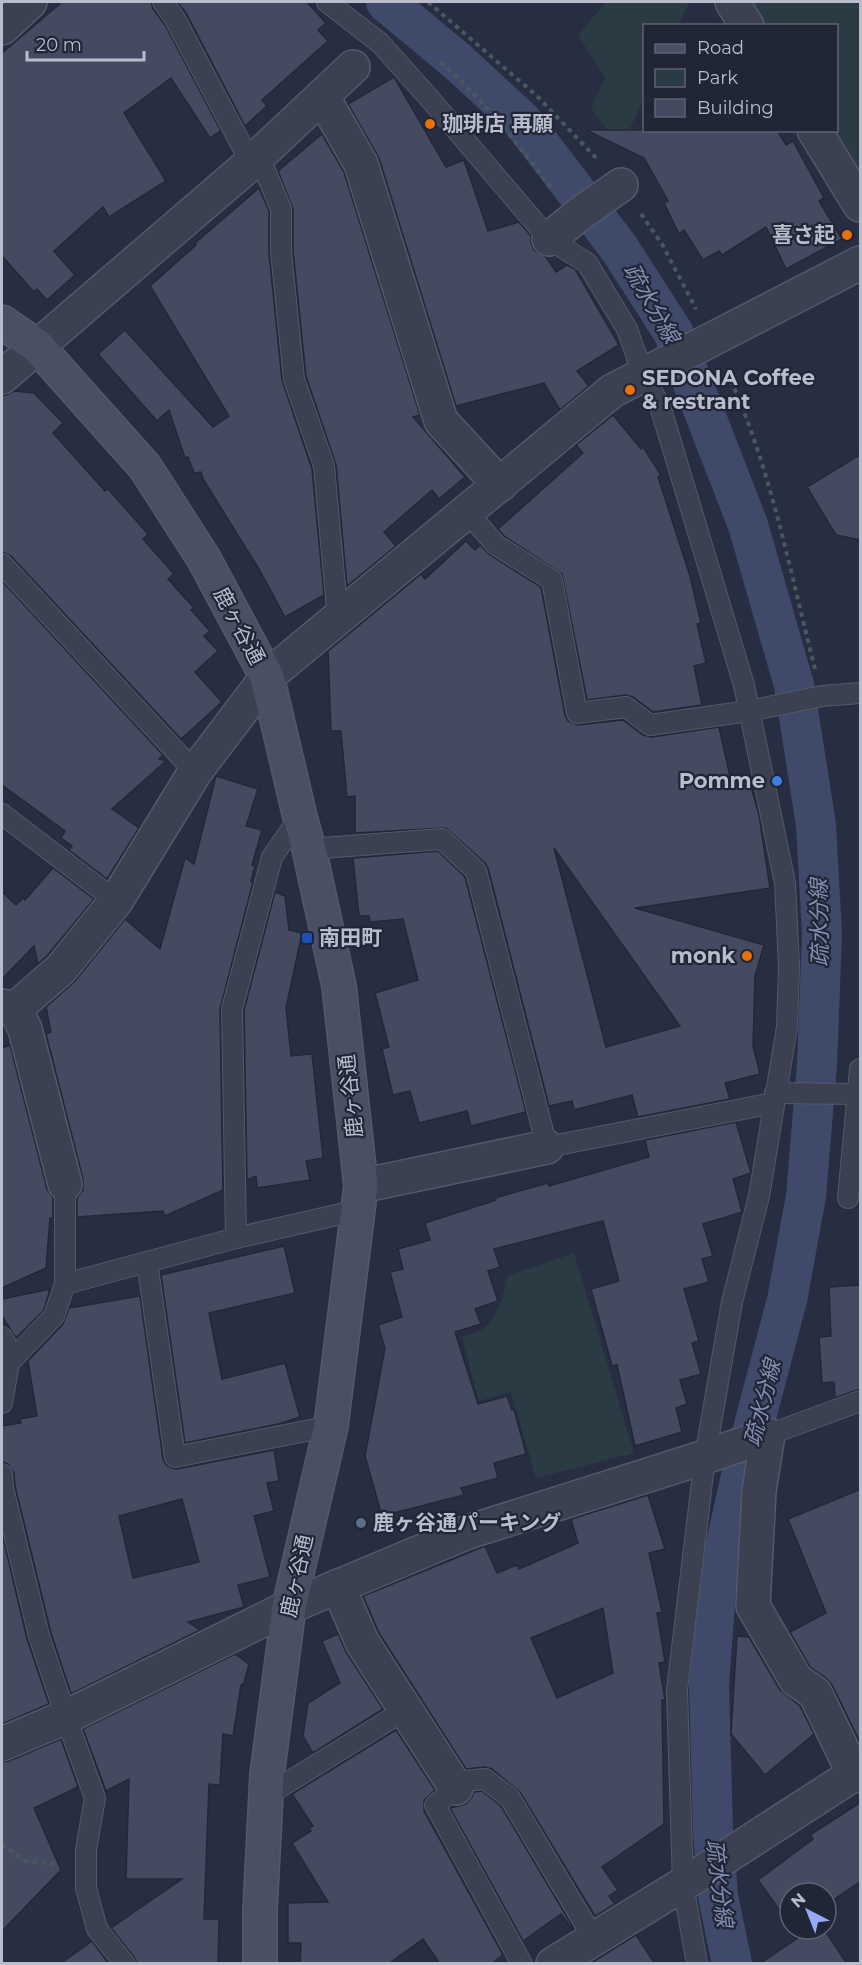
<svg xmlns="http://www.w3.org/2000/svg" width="862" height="1965" viewBox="0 0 862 1965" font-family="Montserrat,'Noto Sans JP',sans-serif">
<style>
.green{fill:#2a3b43}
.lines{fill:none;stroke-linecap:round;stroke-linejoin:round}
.canal{stroke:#3f496a;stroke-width:40}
.building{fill:#444b61;stroke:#232839;stroke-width:1.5;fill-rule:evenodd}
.lane-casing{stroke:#545969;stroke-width:22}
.street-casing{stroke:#545969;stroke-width:36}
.secondary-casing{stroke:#545969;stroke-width:36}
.path{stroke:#48585f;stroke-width:4;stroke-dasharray:4.5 4.5;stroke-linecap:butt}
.lane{stroke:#3c4151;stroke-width:20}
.street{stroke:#3c4151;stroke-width:33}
.secondary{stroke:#4b4f64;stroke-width:33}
.food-dot{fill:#e8710a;stroke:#212637;stroke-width:2}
.shop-dot{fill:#3f7fe0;stroke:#212637;stroke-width:2}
.transit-dot{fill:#1a4fb4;stroke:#212637;stroke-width:2}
.service-dot{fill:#5c6f8a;stroke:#212637;stroke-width:2}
.labels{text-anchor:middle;stroke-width:4.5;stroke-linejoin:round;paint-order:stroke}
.poi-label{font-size:21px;font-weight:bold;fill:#b9bdcb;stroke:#212637;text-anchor:start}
.street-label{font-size:21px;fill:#b9bdcb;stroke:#212637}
.water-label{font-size:22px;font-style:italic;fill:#838eb1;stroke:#212637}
</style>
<rect width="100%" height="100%" fill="#282e42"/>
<g class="green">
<path d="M 606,2 L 690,2 L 678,25 L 644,26 L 644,98 L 621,148 L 591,108 L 605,78 L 578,35 Z"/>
<path d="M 743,2 L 860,2 L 860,205 L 817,131 L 836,130 L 836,26 L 756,25 Z"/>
<path d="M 574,1253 L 634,1453 L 536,1478 L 511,1392 L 479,1401 L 462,1337 C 469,1334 478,1332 484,1328 C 498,1318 505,1292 507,1276 Z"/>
</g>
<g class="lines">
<path class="canal" d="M 386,2 L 457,61 L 522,121 L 619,248 L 673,332 L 748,525 L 794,685 L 816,825 L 822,934 L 817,1064 L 806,1196 L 787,1300 L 744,1463 L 716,1588 L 709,1684 L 713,1832 L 718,1896 L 732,1964"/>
</g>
<g class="building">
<path d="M 62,2 L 151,2 L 153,9 L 165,25 L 221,131 L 210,138 L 171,78 L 124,113 L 166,181 L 109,217 L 103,207 L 54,251 L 75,275 L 47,300 L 37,289 L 34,292 L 2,256 L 2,53 Z"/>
<path d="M 177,2 L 307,2 L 326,23 L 318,30 L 328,41 L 262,100 L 267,106 L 245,126 L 186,13 Z"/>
<path d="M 394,77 L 446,167 L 464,160 L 488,231 L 519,222 L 531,236 L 531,243 L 534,250 L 546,257 L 556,272 L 567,265 L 575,269 L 619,345 L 577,371 L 589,386 L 560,410 L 544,383 L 456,406 L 379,158 L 348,104 Z"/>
<path d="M 586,130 L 777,130 L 786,145 L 793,141 L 824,198 L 819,201 L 842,239 L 786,269 L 766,227 L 722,255 L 719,251 L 703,260 L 684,230 L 679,234 L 664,203 L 668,201 L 644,158 Z"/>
<path d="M 322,134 L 344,172 L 420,415 L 413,417 L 465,477 L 439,499 L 432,490 L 384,532 L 396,546 L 347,586 L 336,465 L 306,376 L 293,251 L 293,209 L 278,171 Z"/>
<path d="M 259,188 L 269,211 L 269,253 L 282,380 L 312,469 L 324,595 L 285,617 L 259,569 L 203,479 L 201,472 L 194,473 L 188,457 L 185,458 L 169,410 L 157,421 L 98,354 L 125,330 L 213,427 L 229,416 L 150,286 L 196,245 L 194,244 Z"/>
<path d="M 14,391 L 34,393 L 63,423 L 53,433 L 105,491 L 108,489 L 148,534 L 143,539 L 174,574 L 168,579 L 194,608 L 191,610 L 210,631 L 204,636 L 218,651 L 195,672 L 222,702 L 181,739 L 11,556 L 2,552 L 2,395 L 6,395 Z"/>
<path d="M 613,415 L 641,449 L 643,447 L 661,475 L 658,477 L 690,576 L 701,623 L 697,624 L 706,663 L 694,666 L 702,705 L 653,712 L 633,697 L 625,695 L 587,700 L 562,574 L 504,536 L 498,529 L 583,453 L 576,445 Z"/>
<path d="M 861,454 L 861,540 L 836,535 L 807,487 Z"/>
<path d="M 466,541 L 475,550 L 480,545 L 490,555 L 541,587 L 565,715 L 568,721 L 578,725 L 623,720 L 643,735 L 652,737 L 719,727 L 731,781 L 748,776 L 759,815 L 770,888 L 635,908 L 764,945 L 755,976 L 753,1046 L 760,1074 L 725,1083 L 730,1099 L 638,1117 L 632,1095 L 574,1110 L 572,1101 L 549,1106 L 488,868 L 485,863 L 446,828 L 355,833 L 355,796 L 347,797 L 341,731 L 331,731 L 328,651 L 421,574 L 425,579 ZM 554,848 L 587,895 L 680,1026 L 606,1047 Z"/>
<path d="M 2,581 L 163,755 L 159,759 L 166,761 L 112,809 L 139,828 L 107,879 L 69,850 L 72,846 L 61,838 L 65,831 L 2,785 Z"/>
<path d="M 216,776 L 258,789 L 246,826 L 262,830 L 252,865 L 255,866 L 251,881 L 253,882 L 220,1009 L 223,1190 L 165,1216 L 163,1211 L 77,1217 L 77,1198 L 83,1190 L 83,1179 L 46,1034 L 51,1032 L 46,1007 L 75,981 L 125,919 L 160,949 L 185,858 L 194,864 Z"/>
<path d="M 438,851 L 465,877 L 526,1112 L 471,1126 L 467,1111 L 419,1123 L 410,1091 L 393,1095 L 382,1049 L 389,1047 L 375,993 L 418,980 L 403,919 L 370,922 L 369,916 L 359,916 L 353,858 Z"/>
<path d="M 53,868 L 94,899 L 47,956 L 38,964 L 34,946 L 2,979 L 2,892 L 16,905 L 23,898 L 25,900 Z"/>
<path d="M 275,892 L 285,896 L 289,930 L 302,933 L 286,1008 L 291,1056 L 312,1054 L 323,1158 L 306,1161 L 310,1180 L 257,1188 L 256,1176 L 247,1180 L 244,1010 Z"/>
<path d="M 10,1045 L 47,1189 L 53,1198 L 53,1218 L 50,1218 L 46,1268 L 2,1288 L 2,1048 Z"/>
<path d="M 736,1122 L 751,1173 L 733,1179 L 742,1212 L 703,1224 L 713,1256 L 702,1259 L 709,1282 L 684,1289 L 699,1341 L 692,1343 L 701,1374 L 680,1380 L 687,1404 L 676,1408 L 682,1432 L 635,1446 L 617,1365 L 612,1366 L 591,1289 L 619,1281 L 603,1221 L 494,1249 L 500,1267 L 488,1271 L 498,1301 L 475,1309 L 481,1324 L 455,1332 L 478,1404 L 507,1396 L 512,1410 L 514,1409 L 526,1454 L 494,1463 L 498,1478 L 461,1488 L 464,1495 L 382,1516 L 365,1456 L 385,1348 L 378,1325 L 402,1317 L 390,1272 L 403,1269 L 398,1249 L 430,1240 L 425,1223 L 496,1200 L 495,1198 L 548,1183 L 549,1186 L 649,1157 L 645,1140 Z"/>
<path d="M 284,1246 L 295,1293 L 209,1313 L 222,1379 L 285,1363 L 300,1417 L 278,1424 L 185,1443 L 161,1275 Z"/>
<path d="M 861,1285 L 860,1389 L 835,1398 L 834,1382 L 822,1383 L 819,1337 L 831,1336 L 829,1287 Z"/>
<path d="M 50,1289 L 44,1310 L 16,1338 L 2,1316 L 2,1299 Z"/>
<path d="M 140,1296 L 163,1459 L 166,1465 L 172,1468 L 177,1469 L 274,1450 L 279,1481 L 267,1483 L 274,1511 L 254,1516 L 270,1577 L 238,1585 L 244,1607 L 188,1622 L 200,1630 L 71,1694 L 51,1633 L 15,1486 L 14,1473 L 8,1464 L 2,1462 L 2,1426 L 21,1423 L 20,1419 L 37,1416 L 28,1361 L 63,1324 L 69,1308 ZM 182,1499 L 199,1562 L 133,1578 L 119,1516 Z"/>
<path d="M 861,1489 L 861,1744 L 832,1685 L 826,1678 L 810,1667 L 790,1632 L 826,1613 L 788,1519 Z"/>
<path d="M 648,1495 L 665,1549 L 649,1553 L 662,1612 L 657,1613 L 665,1662 L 659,1663 L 665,1700 L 662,1700 L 664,1824 L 602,1867 L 618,1890 L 609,1896 L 615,1904 L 595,1916 L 520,1792 L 492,1769 L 484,1767 L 466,1769 L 379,1633 L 363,1596 L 485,1546 L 497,1573 L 517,1565 L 519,1569 L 578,1543 L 571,1519 ZM 603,1608 L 613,1673 L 557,1698 L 531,1638 Z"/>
<path d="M 2,1533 L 27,1639 L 49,1704 L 2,1724 Z"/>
<path d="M 338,1634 L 346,1652 L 383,1709 L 313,1753 L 303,1736 L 308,1703 L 340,1683 L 322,1641 Z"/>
<path d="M 737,1636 L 749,1637 L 780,1690 L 800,1706 L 814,1734 L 765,1775 L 731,1734 Z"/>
<path d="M 235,1654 L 249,1664 L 244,1683 L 241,1685 L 233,1736 L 223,1734 L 220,1785 L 209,1784 L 204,1919 L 219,1919 L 218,1964 L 137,1964 L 134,1957 L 111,1928 L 182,1879 L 126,1879 L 129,1779 L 106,1791 L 83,1729 Z"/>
<path d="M 396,1730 L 435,1790 L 424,1800 L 424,1811 L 503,1955 L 491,1964 L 440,1964 L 423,1939 L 388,1964 L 300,1964 L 301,1943 L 288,1943 L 288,1903 L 328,1902 L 292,1843 L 311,1831 L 309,1828 L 313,1826 L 292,1794 Z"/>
<path d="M 61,1739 L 78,1787 L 34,1808 L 61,1870 L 2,1931 L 2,1762 L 9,1761 Z"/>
<path d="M 482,1791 L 501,1806 L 574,1929 L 573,1930 L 561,1914 L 523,1941 L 450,1808 L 466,1804 L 472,1797 L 474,1792 Z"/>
<path d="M 861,1802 L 861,1881 L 826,1905 L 826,1893 L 790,1893 L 790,1925 L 758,1880 L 813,1839 L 810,1835 Z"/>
<path d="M 811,1929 L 824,1929 L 847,1964 L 759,1964 Z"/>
<path d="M 636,1935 L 655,1964 L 596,1964 L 594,1961 Z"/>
<path d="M 92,1941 L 109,1964 L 60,1964 Z"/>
</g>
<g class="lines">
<g class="lane-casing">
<g id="lane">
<path d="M 163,2 L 175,19 L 251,163"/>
<path d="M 327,2 L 380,43 L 430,99 L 549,239 L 587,263 L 627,329 L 643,375 L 660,406 L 744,685 L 785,883 L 789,967 L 787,1027 L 759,1196 L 732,1302 L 705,1457 L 677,1690 L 683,1885 L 697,1964"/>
<path d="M 259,156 L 281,209 L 281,252 L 294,379 L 324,466 L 338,619"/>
<path d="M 467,512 L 496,545 L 552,580 L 577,713 L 626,707 L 650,725 L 749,711 L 822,696 L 860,693"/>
<path d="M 2,564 L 195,772"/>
<path d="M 2,814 L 116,901"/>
<path d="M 309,849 L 442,839 L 476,871 L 547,1147 L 773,1103"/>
<path d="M 775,1093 L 858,1094"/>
<path d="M 848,1198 L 860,1069"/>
<path d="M 236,1238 L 232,1009 L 272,857 L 300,817"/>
<path d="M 147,1262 L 175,1457 L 331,1426"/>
<path d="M 65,1284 L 236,1238 L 358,1210"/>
<path d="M 2,1337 L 6,1344 L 9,1363"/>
<path d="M 2,1403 L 9,1363 L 54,1316 L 65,1284 L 65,1184"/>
<path d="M 768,1435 L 860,1401"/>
<path d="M 2,1474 L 3,1488 L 39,1636 L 66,1717 L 95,1798 L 86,1850 L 86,1888 L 97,1929 L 125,1964"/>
<path d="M 266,1796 L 405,1710"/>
<path d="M 522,1964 L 435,1805 L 465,1781 L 485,1779 L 510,1798 L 594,1939"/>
</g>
</g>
<g class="street-casing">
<g id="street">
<path d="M 732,2 L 747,26"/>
<path d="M 2,28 L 30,2"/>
<path d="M 322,96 L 361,164 L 441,421 L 500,485"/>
<path d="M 814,130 L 860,205"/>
<path d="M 549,239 L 581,213 L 621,185"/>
<path d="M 2,377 L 251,163 L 353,67"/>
<path d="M 2,1006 L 15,1009 L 61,969 L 116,901 L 195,772 L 267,677 L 612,391 L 860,263"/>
<path d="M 15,1009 L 25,1029 L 65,1184"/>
<path d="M 361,1186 L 547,1147"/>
<path d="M 338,1586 L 362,1642 L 456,1788"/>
<path d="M 2,1744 L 66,1717 L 289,1607 L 468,1532 L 705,1457 L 768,1435 L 759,1491 L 753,1606 L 796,1680 L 815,1693 L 854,1774 L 860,1770"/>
<path d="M 553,1964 L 698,1875 L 854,1774 L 860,1776"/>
</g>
</g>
<g class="secondary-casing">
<path id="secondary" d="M 2,322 L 37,346 L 145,467 L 204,559 L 267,677 L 300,817 L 309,849 L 339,986 L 361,1186 L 331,1426 L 289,1607 L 267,1775 L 260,1910 L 260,1964"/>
</g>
<g class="path">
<path d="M 428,2 L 537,96 L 597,159"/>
<path d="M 441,62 C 485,102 517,143 552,189"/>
<path d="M 641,214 L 662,244 L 696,309"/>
<path d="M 727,372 C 771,467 789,568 815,669"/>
<path d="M 2,1844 L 25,1861 L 58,1864"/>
</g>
<use href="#lane" class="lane"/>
<use href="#street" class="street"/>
<use href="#secondary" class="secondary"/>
</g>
<g class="food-dot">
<circle cx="430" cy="124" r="6"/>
<circle cx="847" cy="235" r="6"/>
<circle cx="630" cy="390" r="6"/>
<circle cx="747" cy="956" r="6"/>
</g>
<circle class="shop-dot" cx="777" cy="781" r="6"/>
<rect class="transit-dot" x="301" y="932" width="12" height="12" rx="3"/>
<circle class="service-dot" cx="361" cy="1523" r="6"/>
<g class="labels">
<g class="poi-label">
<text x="442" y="131">珈琲店 再願</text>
<text x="835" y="242" text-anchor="end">喜さ起</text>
<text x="642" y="385">SEDONA Coffee<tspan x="642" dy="24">&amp; restrant</tspan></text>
<text x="765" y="788" text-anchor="end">Pomme</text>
<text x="319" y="945">南田町</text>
<text x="735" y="963" text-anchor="end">monk</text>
<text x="373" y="1530">鹿ヶ谷通パーキング</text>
</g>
<g class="street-label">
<text transform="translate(239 626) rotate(62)" y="7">鹿ヶ谷通</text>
<text transform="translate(351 1096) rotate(-96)" y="7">鹿ヶ谷通</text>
<text transform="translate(297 1576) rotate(-78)" y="7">鹿ヶ谷通</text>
</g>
<g class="water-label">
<text transform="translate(652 303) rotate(60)" y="8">疏水分線</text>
<text transform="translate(819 923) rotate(-91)" y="8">疏水分線</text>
<text transform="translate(762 1403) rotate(-76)" y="8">疏水分線</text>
<text transform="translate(720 1883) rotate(83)" y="8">疏水分線</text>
</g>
</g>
<rect width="862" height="1965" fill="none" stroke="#b9bdcb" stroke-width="6"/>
<rect x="643" y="24" width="195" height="108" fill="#212637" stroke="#5e6272" stroke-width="1.5"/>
<rect x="655" y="44" width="30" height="9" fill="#4b4f64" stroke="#5e6272" stroke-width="1.5"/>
<text x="697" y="54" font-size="18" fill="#b9bdcb">Road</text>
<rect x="655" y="69" width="30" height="18" fill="#2a3b43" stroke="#5e6272" stroke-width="1.5"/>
<text x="697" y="84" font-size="18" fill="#b9bdcb">Park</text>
<rect x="655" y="99" width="30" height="18" fill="#444b61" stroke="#5e6272" stroke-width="1.5"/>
<text x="697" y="114" font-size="18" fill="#b9bdcb">Building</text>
<g transform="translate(808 1911) rotate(318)"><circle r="28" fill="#212637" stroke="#5e6272" stroke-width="1.5"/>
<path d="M0-4.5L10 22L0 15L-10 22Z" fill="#96a9f4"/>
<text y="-9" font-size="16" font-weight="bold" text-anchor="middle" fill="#b9bdcb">N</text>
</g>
<path d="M27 51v9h117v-9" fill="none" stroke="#b9bdcb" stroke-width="3"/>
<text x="36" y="51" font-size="18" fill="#b9bdcb" stroke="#212637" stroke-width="4.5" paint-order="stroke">20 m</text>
</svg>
